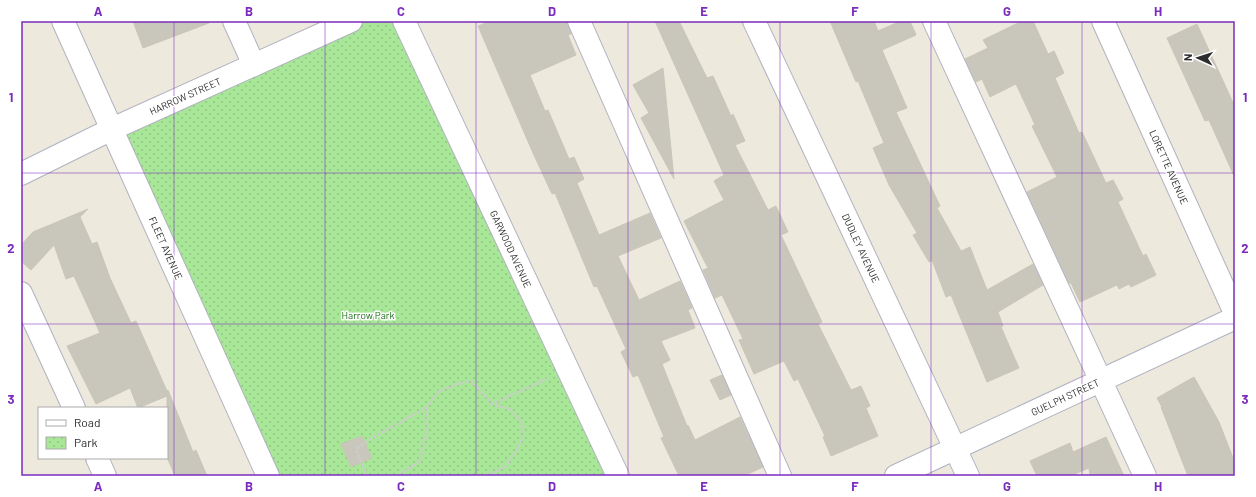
<svg xmlns="http://www.w3.org/2000/svg" width="1256" height="497" viewBox="0 0 1256 497" font-family="Barlow,sans-serif">
<style>
.park{fill:url(#park-dots)}
.building{fill:#c9c7bc;stroke:#cac6b7}
.lines{fill:none;stroke-linecap:round;stroke-linejoin:round}
.minor-casing{stroke:#b1b2c0;stroke-width:24}
.path{stroke:#ccc;stroke-width:2.5;stroke-dasharray:3 2;stroke-linecap:butt}
.minor{stroke:#fff;stroke-width:22}
.grid{fill:none;stroke:#7b2cbf;stroke-width:1;stroke-opacity:0.55}
.labels{text-anchor:middle;stroke-width:3;stroke-linejoin:round;paint-order:stroke}
.street-label{font-size:10px;fill:#2c2c2c;stroke:#fff}
.park-label{font-size:10px;fill:#1c6d17;stroke:#fff}
.neatline{fill:none;stroke:#7b2cbf;stroke-width:1.5}
.grid-label{font-size:13px;text-anchor:middle;font-weight:bold;fill:#7b2cbf}
</style>
<defs>
<pattern id="park-dots" width="8" height="8" patternUnits="userSpaceOnUse"><rect width="8" height="8" fill="#a7e797"/><path d="M2 2h.1M6 6h.1" fill="none" stroke="#90c682" stroke-width="1.8" stroke-linecap="round"/></pattern>
</defs>
<rect width="100%" height="100%" fill="#eee9dd"/>
<path class="park" d="M 351,21 L 404,21 L 618,476 L 268,476 L 112,129 Z"/>
<g class="building">
<path d="M 133,21 L 209,21 L 209,23 L 143,48 Z"/>
<path d="M 491,21 L 567,21 L 571,34 L 568,35 L 576,55 L 530,75 L 545,111 L 548,110 L 569,159 L 574,157 L 584,179 L 577,183 L 599,235 L 650,213 L 661,238 L 618,256 L 639,300 L 680,281 L 692,308 L 688,310 L 695,328 L 661,341 L 670,360 L 662,364 L 687,426 L 688,425 L 695,440 L 740,417 L 763,467 L 744,476 L 679,476 L 661,438 L 664,437 L 638,375 L 633,377 L 621,352 L 626,349 L 597,286 L 594,287 L 555,193 L 552,194 L 533,153 L 478,26 Z"/>
<path d="M 655,21 L 679,21 L 707,78 L 713,76 L 731,116 L 733,114 L 745,141 L 735,145 L 768,210 L 776,206 L 788,232 L 781,235 L 822,322 L 818,324 L 851,390 L 861,386 L 870,406 L 866,408 L 878,436 L 831,456 L 823,437 L 825,436 L 798,379 L 794,381 L 784,361 L 754,374 L 739,340 L 743,339 L 722,295 L 715,298 L 703,270 L 708,268 L 684,221 L 724,200 L 714,181 L 724,175 Z"/>
<path d="M 830,21 L 874,21 L 878,31 L 901,21 L 910,21 L 916,35 L 882,50 L 907,108 L 896,112 L 940,206 L 937,208 L 961,251 L 970,247 L 987,290 L 1033,264 L 1043,285 L 998,312 L 1003,326 L 1001,327 L 1019,368 L 987,382 L 951,295 L 946,297 L 932,260 L 929,262 L 913,235 L 917,233 L 889,185 L 873,148 L 884,143 L 858,81 L 856,82 Z"/>
<path d="M 1022,21 L 1033,21 L 1048,54 L 1054,51 L 1064,73 L 1055,78 L 1079,133 L 1082,132 L 1106,183 L 1113,180 L 1123,199 L 1118,202 L 1143,256 L 1146,254 L 1156,275 L 1131,287 L 1129,284 L 1119,289 L 1117,285 L 1080,302 L 1071,283 L 1069,283 L 1027,192 L 1057,177 L 1032,126 L 1035,125 L 1016,84 L 990,97 L 982,79 L 976,82 L 965,59 L 988,48 L 983,40 Z"/>
<path d="M 1197,24 L 1235,107 L 1235,178 L 1209,120 L 1205,121 L 1167,38 Z"/>
<path d="M 663,68 L 674,179 L 641,118 L 649,113 L 633,85 Z"/>
<path d="M 88,209 L 80,217 L 92,244 L 97,242 L 110,278 L 131,323 L 136,321 L 167,391 L 168,390 L 193,452 L 196,450 L 207,476 L 175,476 L 167,457 L 167,396 L 138,408 L 130,388 L 96,404 L 67,346 L 100,333 L 74,276 L 66,279 L 54,245 L 31,270 L 21,261 L 21,245 L 33,232 Z"/>
<path d="M 722,375 L 731,395 L 720,400 L 710,380 Z"/>
<path d="M 1194,377 L 1219,422 L 1235,463 L 1235,476 L 1188,476 L 1161,407 L 1162,407 L 1157,398 Z"/>
<path d="M 362,436 L 372,458 L 351,467 L 341,444 Z"/>
<path d="M 1106,437 L 1124,476 L 1090,476 L 1089,468 L 1070,476 L 1037,476 L 1030,461 L 1070,443 L 1073,452 Z"/>
</g>
<g class="lines">
<g class="minor-casing">
<g id="minor">
<path d="M 63,21 L 268,476"/>
<path d="M 234,21 L 254,65"/>
<path d="M 404,21 L 618,476"/>
<path d="M 579,21 L 780,476"/>
<path d="M 754,21 L 968,476"/>
<path d="M 934,21 L 1145,476"/>
<path d="M 1103,21 L 1235,313"/>
<path d="M 21,174 L 112,129 L 351,21"/>
<path d="M 21,293 L 74,408"/>
<path d="M 97,458 L 105,476"/>
<path d="M 896,476 L 1235,318"/>
</g>
</g>
<g class="path">
<path d="M 367,476 L 356,449 L 374,437 L 426,408 L 439,391 L 458,384 L 472,381 L 492,404 L 547,379"/>
<path d="M 395,476 L 419,462 L 427,433 L 427,408"/>
<path d="M 486,476 L 506,466 L 518,448 L 522,438 L 523,430 L 519,419 L 510,409 L 493,405"/>
</g>
<use href="#minor" class="minor"/>
</g>
<path class="grid" d="M 174,21 L 174,476M 325,21 L 325,476M 476,21 L 476,476M 628,21 L 628,476M 780,21 L 780,476M 931,21 L 931,476M 1082,21 L 1082,476M 21,173 L 1235,173M 21,324 L 1235,324"/>
<g class="labels">
<g class="street-label">
<text transform="translate(185 96) rotate(-24)" y="4">HARROW STREET</text>
<text transform="translate(1169 167) rotate(66)" y="4">LORETTE AVENUE</text>
<text transform="translate(166 248) rotate(66)" y="4">FLEET AVENUE</text>
<text transform="translate(861 248) rotate(65)" y="4">DUDLEY AVENUE</text>
<text transform="translate(511 249) rotate(65)" y="4">GARWOOD AVENUE</text>
<text transform="translate(1065 397) rotate(-25)" y="4">GUELPH STREET</text>
</g>
<g class="park-label">
<text x="368" y="319">Harrow Park</text>
</g>
</g>
<rect width="1256" height="497" fill="none" stroke="#ffffff" stroke-width="44"/>
<rect x="38" y="407" width="130" height="52" fill="#ffffff" stroke="#ababab"/>
<rect x="46" y="420" width="20" height="6" fill="#ffffff" stroke="#ababab"/>
<text x="74" y="427" font-size="12" fill="#2c2c2c">Road</text>
<rect x="46" y="437" width="20" height="12" fill="url(#park-dots)" stroke="#ababab"/>
<text x="74" y="447" font-size="12" fill="#2c2c2c">Park</text>
<g transform="translate(1198 58) rotate(273)" stroke="#ffffff" stroke-width="3" paint-order="stroke">
<path d="M0-3L7 15L0 10L-7 15Z" fill="#2c2c2c"/>
<text y="-6" font-size="11" font-weight="bold" text-anchor="middle" fill="#2c2c2c">N</text>
</g>
<rect x="22" y="22" width="1212" height="453" class="neatline"/>
<g class="grid-label">
<text x="98" y="16">A</text>
<text x="249" y="16">B</text>
<text x="401" y="16">C</text>
<text x="552" y="16">D</text>
<text x="704" y="16">E</text>
<text x="855" y="16">F</text>
<text x="1007" y="16">G</text>
<text x="1158" y="16">H</text>
<text x="11" y="102">1</text>
<text x="1245" y="102">1</text>
<text x="11" y="253">2</text>
<text x="1245" y="253">2</text>
<text x="11" y="404">3</text>
<text x="1245" y="404">3</text>
<text x="98" y="491">A</text>
<text x="249" y="491">B</text>
<text x="401" y="491">C</text>
<text x="552" y="491">D</text>
<text x="704" y="491">E</text>
<text x="855" y="491">F</text>
<text x="1007" y="491">G</text>
<text x="1158" y="491">H</text>
</g>
</svg>
